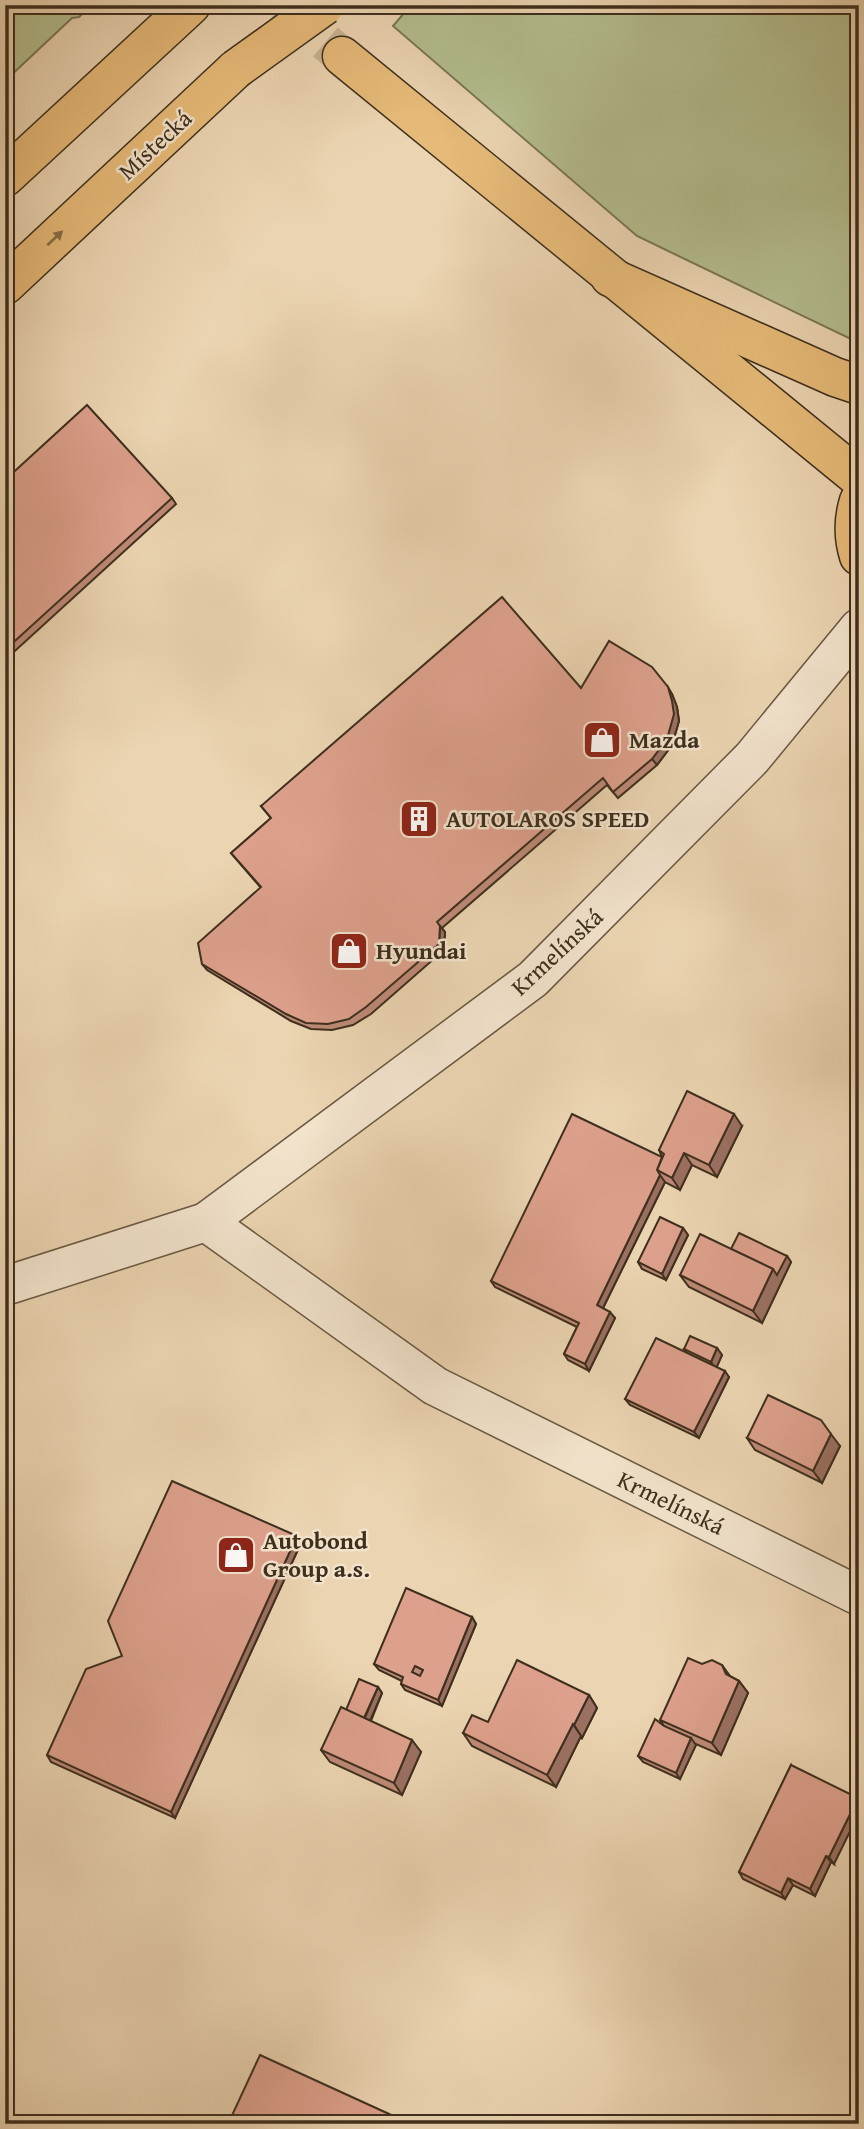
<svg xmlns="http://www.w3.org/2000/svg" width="864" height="2129" viewBox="0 0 864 2129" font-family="'Gentium Book Plus',serif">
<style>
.green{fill:#b4bd8e;stroke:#797656;stroke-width:2}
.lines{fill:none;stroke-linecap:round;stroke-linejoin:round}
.major-tunnel{stroke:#c8b393;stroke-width:38;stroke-dasharray:38 19;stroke-linecap:butt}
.minor-casing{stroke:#695842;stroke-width:41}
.major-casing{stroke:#3e2f1d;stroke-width:41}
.highway-casing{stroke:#3e2f1d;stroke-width:41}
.minor{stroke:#f2e3cc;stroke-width:38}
.major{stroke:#e6ba78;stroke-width:38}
.highway{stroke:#e6ba78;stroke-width:38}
.highway-bridge-casing{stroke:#3e2f1d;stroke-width:41;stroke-linecap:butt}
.highway-bridge{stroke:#e6ba78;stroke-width:38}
.wall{fill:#be8a78;stroke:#3e2f1d;stroke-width:2}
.shaded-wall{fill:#9b7062;stroke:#3e2f1d;stroke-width:2}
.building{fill:#dda08c;stroke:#3e2f1d;stroke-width:2;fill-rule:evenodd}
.oneway{fill:#8a6e46}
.labels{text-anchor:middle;stroke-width:5;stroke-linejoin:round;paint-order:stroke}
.street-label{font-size:24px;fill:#3e2f1d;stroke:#f2e3cc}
.poi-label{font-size:24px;font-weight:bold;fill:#3e2f1d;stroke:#f2e3cc;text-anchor:start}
</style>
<rect width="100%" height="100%" fill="#ebd4b1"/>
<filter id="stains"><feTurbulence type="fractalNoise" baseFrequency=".00286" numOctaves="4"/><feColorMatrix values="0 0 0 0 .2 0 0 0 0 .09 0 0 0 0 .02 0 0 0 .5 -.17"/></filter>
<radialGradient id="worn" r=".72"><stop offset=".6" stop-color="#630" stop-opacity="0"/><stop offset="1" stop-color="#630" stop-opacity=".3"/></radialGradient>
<g class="green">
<path d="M 5,5 L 92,5 L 79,17 L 72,18 L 5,81 Z"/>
<path d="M 411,5 L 859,5 L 859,343 L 637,236 L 393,26 Z"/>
</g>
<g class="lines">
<path class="major-tunnel" d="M 282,5 L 342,56"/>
<g class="minor-casing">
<g id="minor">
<path d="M 859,628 L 752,758 L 533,979 L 206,1222 L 435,1386 L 859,1596"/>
<path d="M 5,1286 L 206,1222"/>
</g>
</g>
<g class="major-casing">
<g id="major">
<path d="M 342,56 L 859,478"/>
<path d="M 859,501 C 853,520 853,537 859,556"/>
</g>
</g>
<g class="highway-casing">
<g id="highway">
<path d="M 5,177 L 191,5"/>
<path d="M 610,277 L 835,377 L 859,385"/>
<path d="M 5,285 L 236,69"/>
</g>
</g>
<use href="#minor" class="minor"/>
<use href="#major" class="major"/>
<use href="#highway" class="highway"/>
<g class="highway-bridge-casing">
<path id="highway-bridge" d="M 236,69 L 325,5"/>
</g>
<use href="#highway-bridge" class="highway-bridge"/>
</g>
<g class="wall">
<path d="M 5,480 L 172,498 L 176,504 L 5,660 Z"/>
<path d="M 581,688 L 672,694 L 677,707 L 679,721 L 672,745 L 657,765 L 618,798 L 607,785 L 442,928 L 445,932 L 444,950 L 371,1014 L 353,1025 L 332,1030 L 311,1029 L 291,1021 L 207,970 L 202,964 L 261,888 L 231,853 L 271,818 L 261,806 Z"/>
<path d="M 742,1126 L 717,1177 L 692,1165 L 680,1190 L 665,1182 L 603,1308 L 615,1318 L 589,1371 L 568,1360 L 564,1354 L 577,1327 L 495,1287 L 491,1281 L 662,1157 L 659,1150 Z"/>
<path d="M 683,1228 L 688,1235 L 666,1280 L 642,1269 L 638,1262 Z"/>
<path d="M 731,1249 L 787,1256 L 791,1262 L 762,1323 L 689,1287 L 680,1275 Z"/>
<path d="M 717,1348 L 722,1355 L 716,1367 L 729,1377 L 699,1438 L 630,1405 L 625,1399 L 687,1353 L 684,1349 Z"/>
<path d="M 747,1438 L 840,1446 L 822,1483 L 755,1450 Z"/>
<path d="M 297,1536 L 301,1543 L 175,1818 L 51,1762 L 47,1755 L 122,1656 Z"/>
<path d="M 472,1617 L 476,1624 L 442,1706 L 405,1690 L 401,1684 L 402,1681 L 379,1670 L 374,1664 Z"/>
<path d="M 702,1664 L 722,1665 L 730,1676 L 739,1681 L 748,1693 L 721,1755 L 696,1744 L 680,1779 L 643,1762 L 638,1756 L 664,1726 L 660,1720 Z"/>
<path d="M 378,1687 L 382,1693 L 371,1721 L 421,1752 L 402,1795 L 330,1762 L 321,1750 L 346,1710 Z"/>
<path d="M 589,1695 L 597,1708 L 582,1738 L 581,1736 L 556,1787 L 472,1746 L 463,1733 L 488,1722 Z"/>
<path d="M 791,1765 L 834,1864 L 831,1862 L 815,1896 L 793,1885 L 785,1899 L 743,1879 L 739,1872 Z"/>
</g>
<g class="shaded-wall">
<path d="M 668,687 L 672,694 L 677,707 L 679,721 L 672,745 L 657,765 L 652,759 Z"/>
<path d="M 440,926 L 445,932 L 444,950 L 439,944 Z"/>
<path d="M 734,1114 L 742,1126 L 717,1177 L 709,1165 Z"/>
<path d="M 684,1153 L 692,1165 L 680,1190 L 672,1178 Z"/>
<path d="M 660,1175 L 665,1182 L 601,1312 L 597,1305 Z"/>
<path d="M 683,1228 L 688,1235 L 666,1280 L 662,1274 Z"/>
<path d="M 787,1256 L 791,1262 L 762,1323 L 753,1311 L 773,1269 Z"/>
<path d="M 610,1312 L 615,1318 L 589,1371 L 585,1364 Z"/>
<path d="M 717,1348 L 722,1355 L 716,1369 L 711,1362 Z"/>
<path d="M 725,1371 L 729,1377 L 699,1438 L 694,1432 Z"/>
<path d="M 831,1434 L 840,1446 L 822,1483 L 813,1471 Z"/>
<path d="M 297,1536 L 301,1543 L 175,1818 L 171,1812 Z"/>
<path d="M 472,1617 L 476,1624 L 442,1706 L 438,1700 Z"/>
<path d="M 739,1681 L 748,1693 L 721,1755 L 712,1743 Z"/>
<path d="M 378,1687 L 382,1693 L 367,1728 L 363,1722 Z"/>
<path d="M 589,1695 L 597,1708 L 582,1738 L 574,1725 Z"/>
<path d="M 573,1724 L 581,1736 L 556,1787 L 547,1775 Z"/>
<path d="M 691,1738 L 696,1745 L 680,1779 L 676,1773 Z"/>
<path d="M 412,1740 L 421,1752 L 402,1795 L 394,1783 Z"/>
<path d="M 858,1798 L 859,1813 L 834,1864 L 829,1857 Z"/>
<path d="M 826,1856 L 831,1862 L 815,1896 L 810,1889 Z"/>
<path d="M 788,1878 L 793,1885 L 785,1899 L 781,1893 Z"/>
</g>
<g class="building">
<path d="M 87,405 L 172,498 L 5,650 L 5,480 Z"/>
<path d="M 502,597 L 581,688 L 609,641 L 652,667 L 668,687 L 672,701 L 674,714 L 667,739 L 652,759 L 613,792 L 603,778 L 437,922 L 440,926 L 439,944 L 366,1007 L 349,1019 L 328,1024 L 306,1023 L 286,1014 L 202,964 L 198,943 L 261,887 L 231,853 L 271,818 L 261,806 Z"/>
<path d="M 687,1091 L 734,1114 L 709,1165 L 684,1153 L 672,1178 L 657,1170 L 664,1154 L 659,1150 Z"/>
<path d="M 572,1114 L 662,1157 L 657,1170 L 660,1175 L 597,1305 L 610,1312 L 585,1364 L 564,1354 L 579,1323 L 491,1281 Z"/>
<path d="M 660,1217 L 683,1228 L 662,1274 L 638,1262 Z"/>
<path d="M 739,1233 L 787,1256 L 777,1275 L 773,1269 L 731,1249 Z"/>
<path d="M 700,1234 L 773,1269 L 753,1311 L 680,1275 Z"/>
<path d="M 690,1336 L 717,1348 L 711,1362 L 684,1349 Z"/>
<path d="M 656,1338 L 725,1371 L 694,1432 L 625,1399 Z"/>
<path d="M 768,1395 L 821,1420 L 831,1434 L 813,1471 L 747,1438 Z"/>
<path d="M 172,1481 L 297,1536 L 171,1812 L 47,1755 L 86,1669 L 122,1656 L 108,1621 Z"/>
<path d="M 406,1588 L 472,1617 L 438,1700 L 401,1684 L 403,1677 L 374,1664 ZM 415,1666 L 423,1670 L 420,1676 L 412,1672 Z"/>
<path d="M 688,1658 L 702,1664 L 712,1660 L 722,1665 L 726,1674 L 739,1681 L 712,1743 L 660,1720 Z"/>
<path d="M 517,1660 L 589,1695 L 574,1725 L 573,1724 L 547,1775 L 463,1733 L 472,1715 L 488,1722 Z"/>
<path d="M 359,1679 L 378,1687 L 364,1718 L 346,1710 Z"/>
<path d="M 341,1707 L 412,1740 L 394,1783 L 321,1750 Z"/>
<path d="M 655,1719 L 664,1726 L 691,1738 L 676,1773 L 638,1756 Z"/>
<path d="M 791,1765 L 858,1798 L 829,1857 L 826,1856 L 810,1889 L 788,1878 L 781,1893 L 739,1872 Z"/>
<path d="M 260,2055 L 411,2124 L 228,2124 Z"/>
</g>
<defs><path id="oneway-solid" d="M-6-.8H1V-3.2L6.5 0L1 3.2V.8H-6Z" transform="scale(1.75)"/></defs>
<use class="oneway" href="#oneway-solid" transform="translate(55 238) rotate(-43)"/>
<defs>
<g id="shop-square" transform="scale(2.0125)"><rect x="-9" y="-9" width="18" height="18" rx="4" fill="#8f2418" stroke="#f2e3cc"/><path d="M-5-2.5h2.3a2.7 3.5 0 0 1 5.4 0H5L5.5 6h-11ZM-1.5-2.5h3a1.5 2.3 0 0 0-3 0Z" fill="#fff"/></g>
<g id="building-square" transform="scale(2.0125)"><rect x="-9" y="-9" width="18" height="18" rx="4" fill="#8f2418" stroke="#f2e3cc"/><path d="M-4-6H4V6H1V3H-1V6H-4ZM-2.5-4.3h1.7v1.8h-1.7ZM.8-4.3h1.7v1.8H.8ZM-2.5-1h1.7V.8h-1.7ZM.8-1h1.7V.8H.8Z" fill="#fff"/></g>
</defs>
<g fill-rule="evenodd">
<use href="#shop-square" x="602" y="740"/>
<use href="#building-square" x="419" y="819"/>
<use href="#shop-square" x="349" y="951"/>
<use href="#shop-square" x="236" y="1555"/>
</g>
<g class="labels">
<g class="street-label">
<text transform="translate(155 145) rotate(-43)" y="8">Místecká</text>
<text transform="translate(557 952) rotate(-43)" y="8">Krmelínská</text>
<text transform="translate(671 1503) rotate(26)" y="8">Krmelínská</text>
</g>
<g class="poi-label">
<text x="629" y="748">Mazda</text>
<text x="446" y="827">AUTOLAROS SPEED</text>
<text x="376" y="959">Hyundai</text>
<text x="263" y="1549">Autobond<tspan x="263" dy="28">Group a.s.</tspan></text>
</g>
</g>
<rect width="864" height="2129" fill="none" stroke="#ebd4b1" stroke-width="28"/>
<rect x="7" y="7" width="850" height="2115" fill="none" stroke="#3e2f1d" stroke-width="3.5"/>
<rect x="14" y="14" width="836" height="2101" fill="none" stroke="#3e2f1d" stroke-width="2"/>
<rect width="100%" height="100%" filter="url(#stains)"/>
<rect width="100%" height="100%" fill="url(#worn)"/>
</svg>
